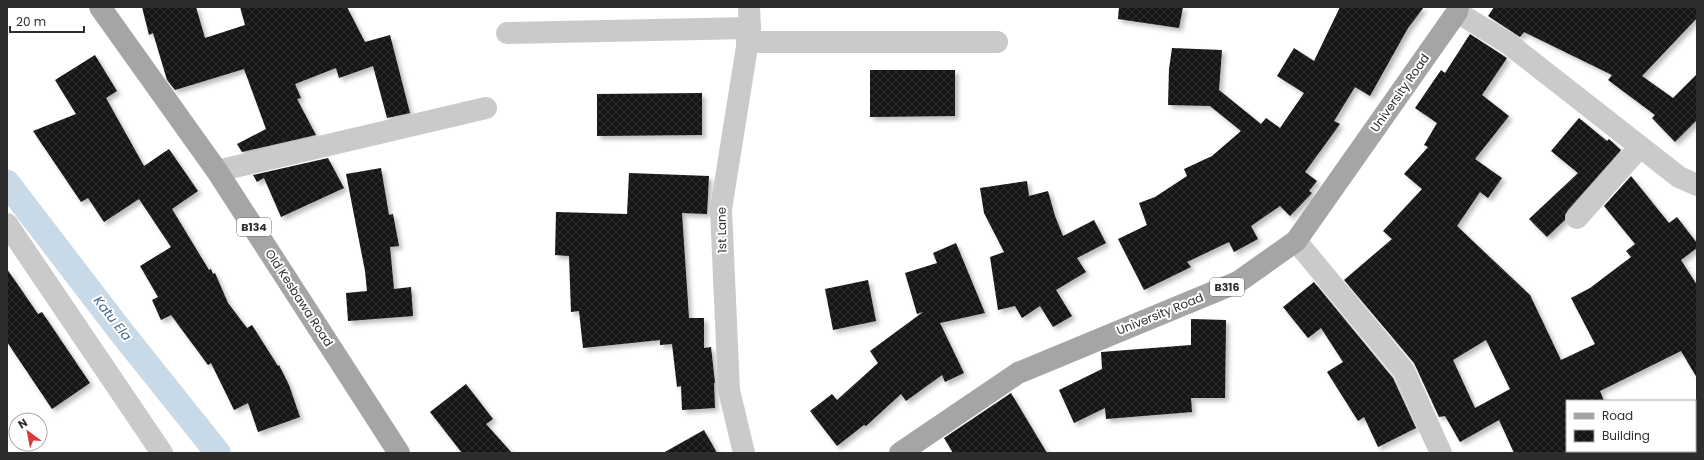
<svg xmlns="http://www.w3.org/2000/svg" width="1704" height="460" viewBox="0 0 1704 460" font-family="Poppins,sans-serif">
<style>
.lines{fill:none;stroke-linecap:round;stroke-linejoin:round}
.canal{stroke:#c8d9e8;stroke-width:26}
.building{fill:url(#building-cross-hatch);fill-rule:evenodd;filter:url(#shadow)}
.minor{stroke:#cacaca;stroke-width:22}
.major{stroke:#a5a5a5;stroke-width:22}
.labels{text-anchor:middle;stroke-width:4;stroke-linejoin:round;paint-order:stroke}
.shield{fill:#fff;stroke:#6c6c6c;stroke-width:1}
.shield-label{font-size:11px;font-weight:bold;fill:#2d2d2d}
.street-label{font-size:12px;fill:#2d2d2d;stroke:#fff}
.water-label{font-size:13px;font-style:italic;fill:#406789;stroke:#fff}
</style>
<defs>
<pattern id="building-cross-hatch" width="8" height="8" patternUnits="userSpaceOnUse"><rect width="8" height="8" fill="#141414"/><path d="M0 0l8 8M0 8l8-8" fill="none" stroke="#2e2e2e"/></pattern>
<filter id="shadow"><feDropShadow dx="3.5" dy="3.5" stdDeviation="2" flood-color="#0004"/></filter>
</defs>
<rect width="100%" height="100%" fill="#fff"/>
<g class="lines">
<path class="canal" d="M 7,183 L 122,333 L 218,453"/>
</g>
<g class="building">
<path d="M 142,7 L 196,7 L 205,38 L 245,25 L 240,7 L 347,7 L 365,42 L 390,35 L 410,113 L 387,118 L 373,66 L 339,78 L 336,68 L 295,84 L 301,98 L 297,99 L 316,135 L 242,152 L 237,144 L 266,129 L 244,69 L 175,90 L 167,80 L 153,33 L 149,35 Z"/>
<path d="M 1119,7 L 1183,7 L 1179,28 L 1118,19 Z"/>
<path d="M 1340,7 L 1424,7 L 1408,28 L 1370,96 L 1355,87 L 1334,121 L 1340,124 L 1305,172 L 1317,181 L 1309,191 L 1312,193 L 1290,216 L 1280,206 L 1251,226 L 1258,239 L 1234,252 L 1229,242 L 1187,262 L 1191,267 L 1144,290 L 1118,239 L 1147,225 L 1139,203 L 1155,197 L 1187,176 L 1184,169 L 1212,156 L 1241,131 L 1210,106 L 1168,105 L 1169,69 L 1172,48 L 1222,50 L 1219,90 L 1261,124 L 1266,118 L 1280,128 L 1304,93 L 1277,76 L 1294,48 L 1314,61 Z"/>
<path d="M 1494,7 L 1697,7 L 1697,18 L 1642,76 L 1673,98 L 1697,74 L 1697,120 L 1675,142 L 1652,118 L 1655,115 L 1608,80 L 1612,75 L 1524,32 L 1520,37 L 1488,16 Z"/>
<path d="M 1470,34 L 1507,58 L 1482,95 L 1509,116 L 1475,159 L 1502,178 L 1488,198 L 1480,192 L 1457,226 L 1530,295 L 1561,360 L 1595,344 L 1571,298 L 1590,288 L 1631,257 L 1626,251 L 1635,244 L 1604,206 L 1631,176 L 1669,223 L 1677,217 L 1697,243 L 1697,248 L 1681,260 L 1697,285 L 1697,378 L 1681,351 L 1600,391 L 1604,401 L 1567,401 L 1567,453 L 1514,453 L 1499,420 L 1460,442 L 1445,416 L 1439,417 L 1414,363 L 1344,280 L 1392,239 L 1383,231 L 1422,189 L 1404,174 L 1428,147 L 1424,145 L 1437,123 L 1415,108 L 1441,70 L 1445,73 ZM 1486,340 L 1510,389 L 1475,408 L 1453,360 Z"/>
<path d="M 95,55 L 117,91 L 106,98 L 144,166 L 169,149 L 198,191 L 172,209 L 209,270 L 211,269 L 213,274 L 215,273 L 228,303 L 247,328 L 252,325 L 278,366 L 279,365 L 289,385 L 300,417 L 258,432 L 248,403 L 234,410 L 211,363 L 208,365 L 171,315 L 161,320 L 152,300 L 158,297 L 140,266 L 171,247 L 139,199 L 104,222 L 88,198 L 81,202 L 33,131 L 76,114 L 55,80 Z"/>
<path d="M 870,70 L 955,70 L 955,116 L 870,117 Z"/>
<path d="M 702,93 L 702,135 L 597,136 L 597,94 Z"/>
<path d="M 1579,118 L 1607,141 L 1609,139 L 1621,150 L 1568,210 L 1565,215 L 1565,220 L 1547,237 L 1529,219 L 1578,173 L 1551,151 Z"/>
<path d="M 328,158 L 344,188 L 281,217 L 264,178 L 257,182 L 253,175 Z"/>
<path d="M 381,168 L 389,215 L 393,214 L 399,246 L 390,247 L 394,289 L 411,287 L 413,316 L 348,321 L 346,293 L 367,291 L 365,271 L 346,174 Z"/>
<path d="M 629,173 L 709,176 L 707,214 L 682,213 L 689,318 L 704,318 L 704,348 L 711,347 L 715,383 L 714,383 L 715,408 L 682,410 L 681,386 L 677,387 L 672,344 L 660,345 L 660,340 L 583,348 L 579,311 L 571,312 L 569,256 L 555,255 L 556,212 L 627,214 Z"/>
<path d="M 1027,181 L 1029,196 L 1048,191 L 1055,216 L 1063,236 L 1094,220 L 1106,243 L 1077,258 L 1086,272 L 1056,290 L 1072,316 L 1053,327 L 1040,306 L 1022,318 L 1015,306 L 998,310 L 990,257 L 1004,252 L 984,213 L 980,188 Z"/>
<path d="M 956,243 L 985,313 L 940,323 L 964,373 L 945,382 L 942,375 L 906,401 L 901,394 L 866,426 L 864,425 L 837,446 L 810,411 L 832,394 L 837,400 L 878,363 L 870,351 L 923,312 L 917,314 L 905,273 L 937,263 L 933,253 Z"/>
<path d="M 7,269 L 38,314 L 42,312 L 90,383 L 52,409 L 7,342 Z"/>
<path d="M 868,280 L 876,321 L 833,330 L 825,289 Z"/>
<path d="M 1314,282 L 1393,378 L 1416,428 L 1378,447 L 1364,417 L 1358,421 L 1327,372 L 1343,362 L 1321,328 L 1308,338 L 1283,307 Z"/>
<path d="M 1191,319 L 1226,320 L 1225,398 L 1191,398 L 1192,412 L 1106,419 L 1105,408 L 1074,423 L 1059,390 L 1102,369 L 1101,352 L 1191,345 Z"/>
<path d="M 466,384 L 493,419 L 486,424 L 512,453 L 462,453 L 430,412 Z"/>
<path d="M 1011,393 L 1047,453 L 953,453 L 944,438 Z"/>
<path d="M 704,430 L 717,453 L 663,453 Z"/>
</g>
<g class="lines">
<g class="minor">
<path d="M 1457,12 L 1509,44 L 1679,177 L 1697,185"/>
<path d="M 507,33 L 750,28"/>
<path d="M 747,42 L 997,42"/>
<path d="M 217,171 L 486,108"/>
<path d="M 1577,218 L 1640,147"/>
<path d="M 7,224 L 162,453"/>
<path d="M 1296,241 L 1404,371 L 1441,453"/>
<path d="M 744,453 L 729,390 L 721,209 L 750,28 L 749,7"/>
</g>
<g class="major">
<path d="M 100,7 L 217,171 L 399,453"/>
<path d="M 900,453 L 1018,373 L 1238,282 L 1296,241 L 1457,12 L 1458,7"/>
</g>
</g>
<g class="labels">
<g class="shield">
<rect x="237" y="218" width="34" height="18" rx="3"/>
<rect x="1210" y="278" width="34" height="18" rx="3"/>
</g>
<g class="shield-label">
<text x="254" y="231">B134</text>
<text x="1227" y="291">B316</text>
</g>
<g class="street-label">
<text transform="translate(1400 93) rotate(-55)" y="4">University Road</text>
<text transform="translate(722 230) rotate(-91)" y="4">1st Lane</text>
<text transform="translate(299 298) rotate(57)" y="4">Old Kesbawa Road</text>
<text transform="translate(1160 314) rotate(-22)" y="4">University Road</text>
</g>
<g class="water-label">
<text transform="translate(113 318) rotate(52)" y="5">Katu Ela</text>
</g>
</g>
<rect width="1704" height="460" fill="none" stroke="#2d2d2d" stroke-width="16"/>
<rect x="1566" y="400" width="130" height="52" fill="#ffffff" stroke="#ababab"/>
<rect x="1574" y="413" width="20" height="6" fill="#a5a5a5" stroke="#ababab"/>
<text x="1602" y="420" font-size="12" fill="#2d2d2d">Road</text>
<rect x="1574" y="430" width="20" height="12" fill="url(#building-cross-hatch)" stroke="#ababab"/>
<text x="1602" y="440" font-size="12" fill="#2d2d2d">Building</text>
<g transform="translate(28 432) rotate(328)"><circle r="19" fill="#ffffff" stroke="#ababab"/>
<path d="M0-3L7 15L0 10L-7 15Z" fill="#d93a39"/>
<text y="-6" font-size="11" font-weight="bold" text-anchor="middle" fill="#2d2d2d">N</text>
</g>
<path d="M10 26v6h74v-6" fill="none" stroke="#2d2d2d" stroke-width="2"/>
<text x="16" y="26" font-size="12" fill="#2d2d2d" stroke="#ffffff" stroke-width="3" paint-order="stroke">20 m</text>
</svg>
